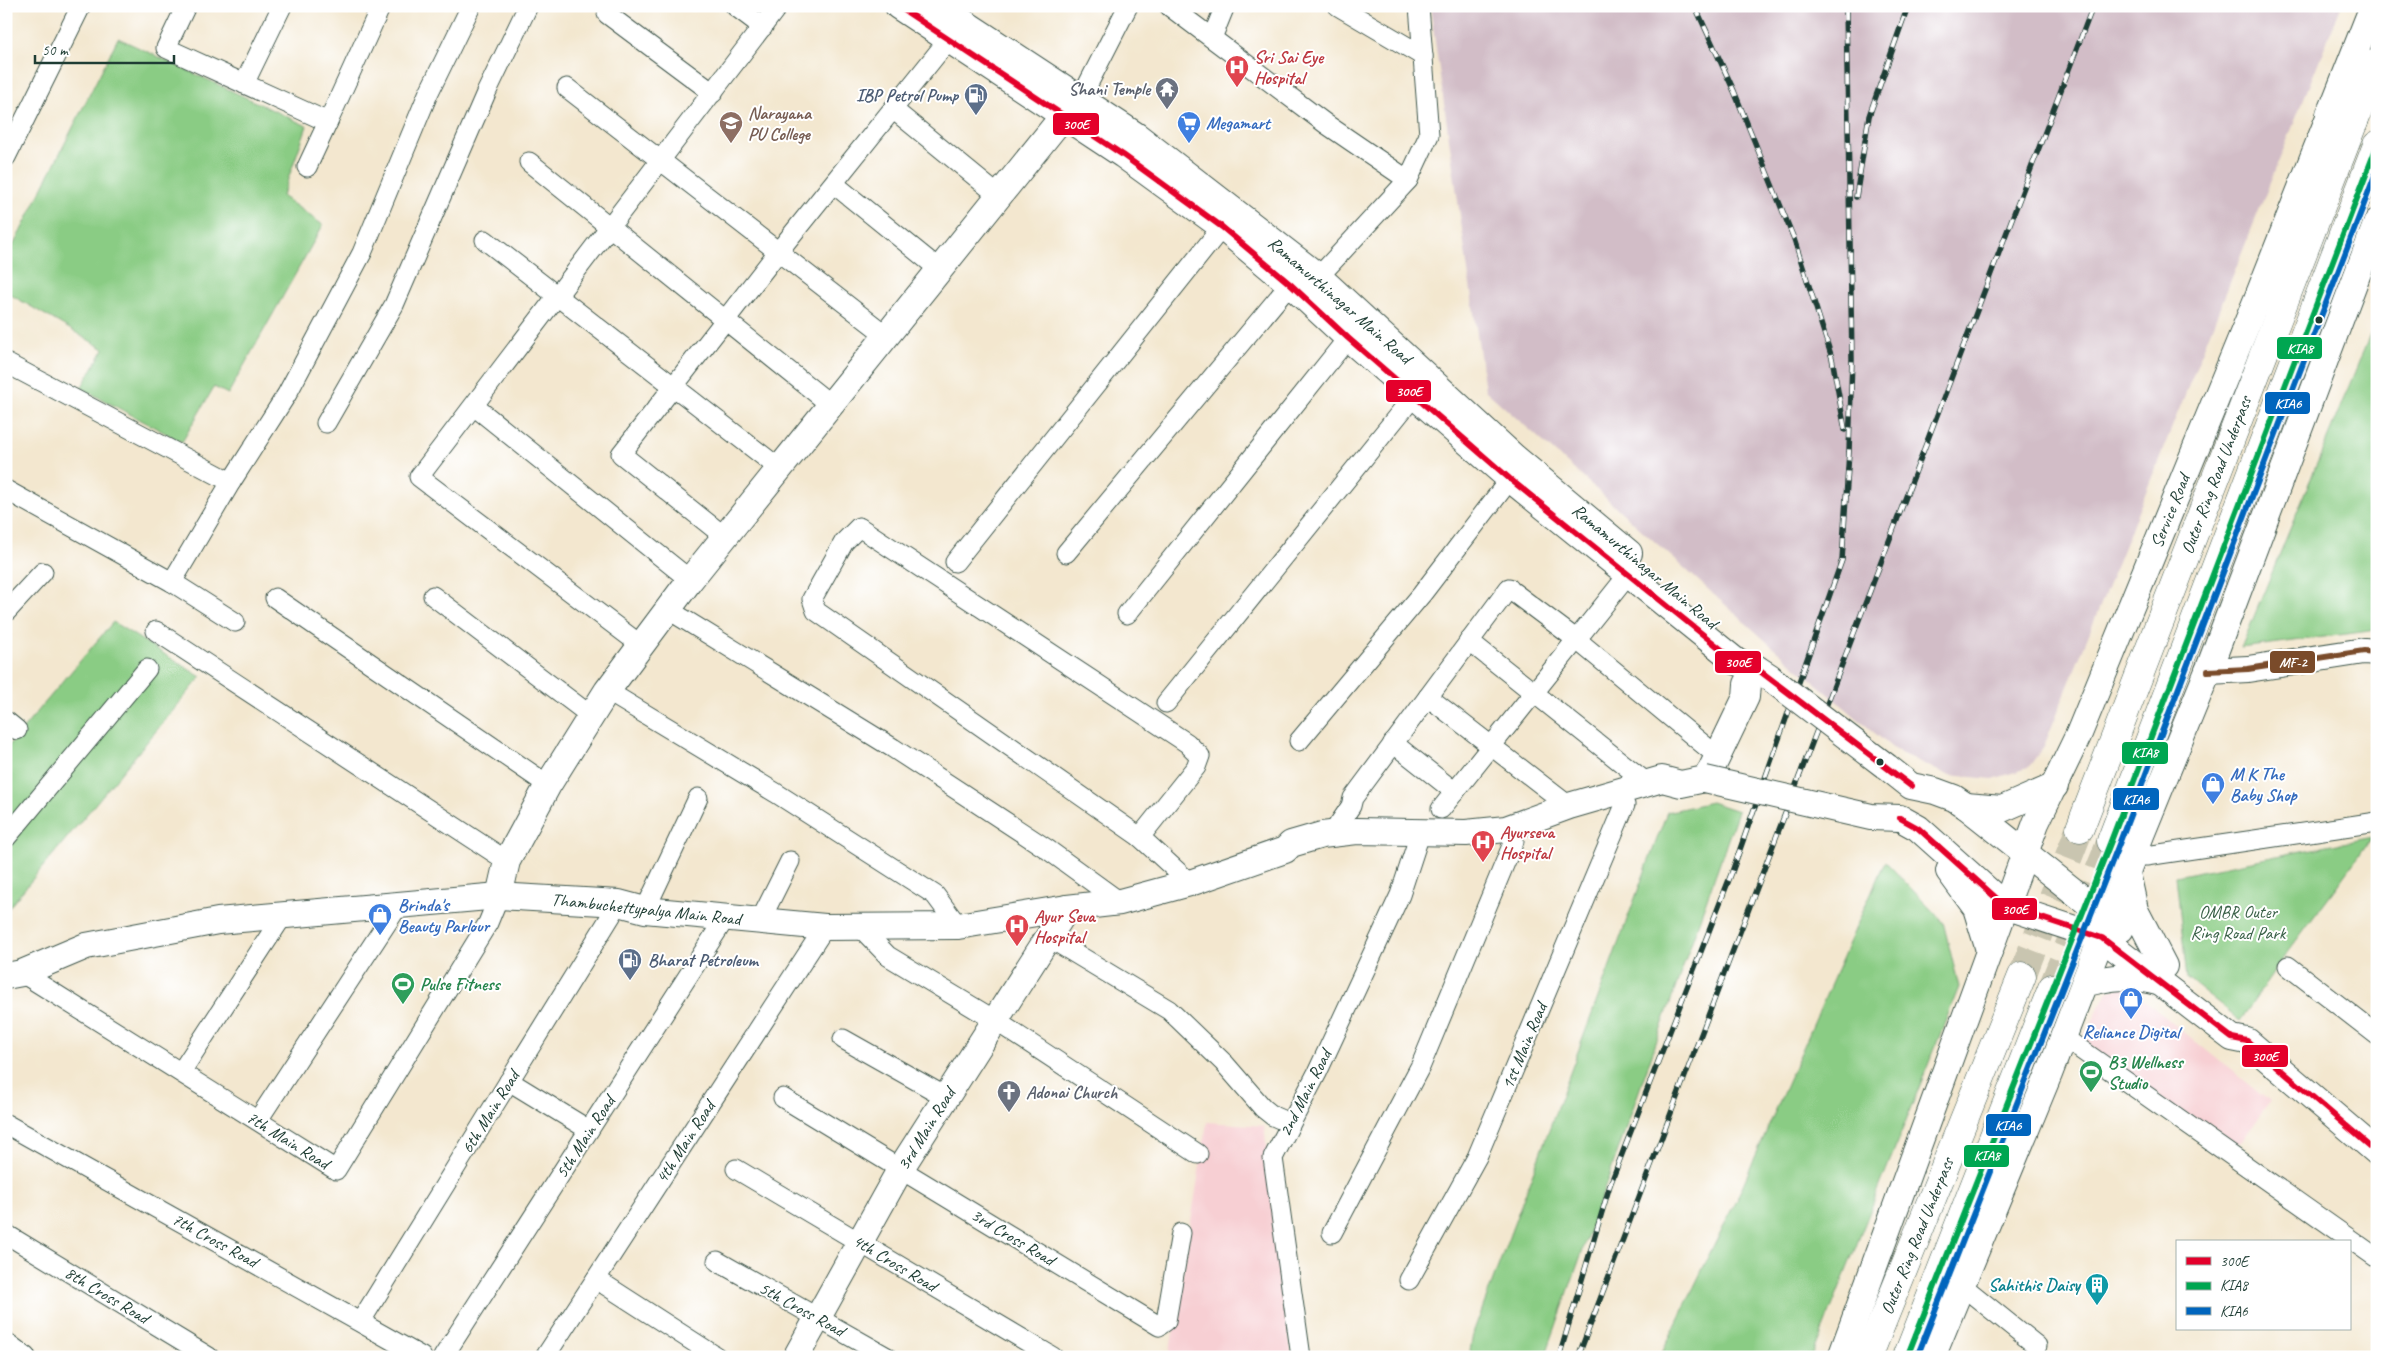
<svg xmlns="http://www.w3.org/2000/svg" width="2383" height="1363" viewBox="0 0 2383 1363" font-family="Caveat,sans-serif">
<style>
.built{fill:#f7cfd3}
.industrial{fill:#d2bdc7}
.green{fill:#8acc84;stroke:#54845c}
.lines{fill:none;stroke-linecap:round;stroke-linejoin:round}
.highway-tunnel{stroke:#c9c5b0;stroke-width:28;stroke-dasharray:28 14;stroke-linecap:butt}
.street-casing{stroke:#3f564b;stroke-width:21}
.secondary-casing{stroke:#3f564b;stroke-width:28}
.highway-casing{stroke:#3f564b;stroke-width:29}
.street{stroke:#fff;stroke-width:19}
.secondary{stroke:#fff;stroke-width:26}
.highway{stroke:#fff;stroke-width:28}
.rail-casing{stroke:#1f3d34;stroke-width:5.5}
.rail{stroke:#fff;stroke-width:4;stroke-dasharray:11;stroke-linecap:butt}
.secondary-bridge-casing{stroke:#3f564b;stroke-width:28;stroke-linecap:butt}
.secondary-bridge{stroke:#fff;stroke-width:26}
.bus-1-casing{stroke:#fff;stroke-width:10}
.bus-2-casing{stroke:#fff;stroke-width:10}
.bus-3-casing{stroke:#fff;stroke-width:10}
.bus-4-casing{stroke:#fff;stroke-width:10}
.bus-1{stroke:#e4002b;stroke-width:6}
.bus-2{stroke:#00a651;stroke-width:6}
.bus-3{stroke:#0065bd;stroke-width:6}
.bus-4{stroke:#7a4b2a;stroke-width:6}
.bus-dot{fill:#1f3d34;stroke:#fff;stroke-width:2}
.labels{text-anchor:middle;stroke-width:4;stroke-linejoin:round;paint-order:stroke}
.health-label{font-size:18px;font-weight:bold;fill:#be3a42;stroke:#fff;text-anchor:start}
.worship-label{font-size:18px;font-weight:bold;fill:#5b616d;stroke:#fff;text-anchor:end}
.service-label{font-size:18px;font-weight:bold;fill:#4e5e75;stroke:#fff;text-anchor:end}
.education-label{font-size:18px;font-weight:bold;fill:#785e54;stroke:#fff;text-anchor:start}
.shop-label{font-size:18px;font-weight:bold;fill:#366cbe;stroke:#fff;text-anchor:start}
.street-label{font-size:18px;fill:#1f3d34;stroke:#fff}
.park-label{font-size:18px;fill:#3a6148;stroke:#fff}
.leisure-label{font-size:18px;font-weight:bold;fill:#27864d;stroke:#fff;text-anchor:start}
.culture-label{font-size:18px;font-weight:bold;fill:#0d838f;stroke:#fff;text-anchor:end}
.line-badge{stroke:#fff;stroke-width:2}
.badge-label{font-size:14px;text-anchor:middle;font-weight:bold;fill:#fff}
</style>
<rect width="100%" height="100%" fill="#fff"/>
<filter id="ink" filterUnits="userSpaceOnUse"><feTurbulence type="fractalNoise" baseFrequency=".02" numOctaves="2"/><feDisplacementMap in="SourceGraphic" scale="10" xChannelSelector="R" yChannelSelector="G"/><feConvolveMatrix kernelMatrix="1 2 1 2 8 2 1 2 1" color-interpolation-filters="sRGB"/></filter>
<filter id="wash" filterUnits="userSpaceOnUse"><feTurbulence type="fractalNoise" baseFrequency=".0096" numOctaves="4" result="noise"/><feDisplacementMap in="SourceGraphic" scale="20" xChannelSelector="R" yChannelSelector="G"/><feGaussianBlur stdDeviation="1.12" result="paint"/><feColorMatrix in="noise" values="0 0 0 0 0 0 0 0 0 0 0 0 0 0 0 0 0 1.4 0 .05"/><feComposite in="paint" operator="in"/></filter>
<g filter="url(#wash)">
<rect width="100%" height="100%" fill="#f3e7cf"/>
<g class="built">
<path d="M 2126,985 L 2270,1102 L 2233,1151 L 2081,1042 L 2108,992 Z"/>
<path d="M 1207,1122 L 1264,1126 L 1292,1357 L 1169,1357 Z"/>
</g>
<path class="industrial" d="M 1430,6 L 2341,6 L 2044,746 L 2028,768 L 1993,779 L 1948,775 L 1896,751 L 1767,642 L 1485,390 Z"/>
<g class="green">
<path d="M 118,38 L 307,126 L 282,196 L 323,225 L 228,394 L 214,387 L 182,442 L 81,388 L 104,349 L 6,292 L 6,260 Z"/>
<path d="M 2372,330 L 2377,332 L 2377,630 L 2241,648 Z"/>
<path d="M 113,622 L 201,677 L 6,911 L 6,749 Z"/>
<path d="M 1711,802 L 1738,811 L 1545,1357 L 1469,1357 L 1473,1334 L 1667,812 Z"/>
<path d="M 2373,837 L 2287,953 L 2240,1021 L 2187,979 L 2176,876 Z"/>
<path d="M 1885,861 L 1943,922 L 1959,987 L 1812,1357 L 1660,1357 L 1738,1196 Z"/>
</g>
</g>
<g filter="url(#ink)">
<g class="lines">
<g class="highway-tunnel">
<path d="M 2022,976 L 2080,828"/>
<path d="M 2052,988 L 2111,841"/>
</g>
<g class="street-casing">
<g id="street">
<path d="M 186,6 L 166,48 L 328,122 L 307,167"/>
<path d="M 735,6 L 763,27"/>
<path d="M 1169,6 L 1326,124 L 1408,180"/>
<path d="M 1338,6 L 1423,56"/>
<path d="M 607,14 L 713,93"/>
<path d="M 1212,38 L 1225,6"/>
<path d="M 244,84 L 282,6"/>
<path d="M 567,88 L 887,336"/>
<path d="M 1081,98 L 1128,6"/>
<path d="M 894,110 L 999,196"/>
<path d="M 328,122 L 381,6"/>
<path d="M 6,157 L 81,6"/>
<path d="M 529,162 L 831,405"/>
<path d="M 834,184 L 940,270"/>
<path d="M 485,240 L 780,469"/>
<path d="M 1310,286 L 1408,180 L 1429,135 L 1419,6"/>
<path d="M 6,363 L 231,482"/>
<path d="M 474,406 L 690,580"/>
<path d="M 326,423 L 394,305 L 486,93 L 528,6"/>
<path d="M 6,490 L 172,582 L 235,622"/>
<path d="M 859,527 L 1187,743 L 1200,756 L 1196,767 L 1140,837 L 816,611 L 812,599 L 844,542 Z"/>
<path d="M 725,537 L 621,454 L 778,252 L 949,39 L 952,29"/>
<path d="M 1066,553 L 1290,284"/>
<path d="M 955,562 L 1230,217"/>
<path d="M 172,582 L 231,482 L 287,394 L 362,253 L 428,94 L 471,6"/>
<path d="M 1513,592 L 1577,640 L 1710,750"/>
<path d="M 433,596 L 591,716"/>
<path d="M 275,598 L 548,785"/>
<path d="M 669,610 L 893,748 L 1047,849 L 1120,902"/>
<path d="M 6,612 L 43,572"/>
<path d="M 1127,614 L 1348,338"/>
<path d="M 156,631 L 507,861"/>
<path d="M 1469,641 L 1647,783"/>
<path d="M 642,646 L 419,477 L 778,6"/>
<path d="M 607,691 L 776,793 L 935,895 L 958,926"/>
<path d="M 1428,697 L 1569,806"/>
<path d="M 1166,703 L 1421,387"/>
<path d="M 6,721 L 17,730"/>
<path d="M 1299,741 L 1422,594 L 1510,479"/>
<path d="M 1393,743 L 1455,792"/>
<path d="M 1441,809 L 1628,575"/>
<path d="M 1332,834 L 1351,806 L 1353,798 L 1509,588"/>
<path d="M 1140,837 L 1190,883"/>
<path d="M 6,838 L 147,669"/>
<path d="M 2135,851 L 2146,856 L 2377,822"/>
<path d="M 645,910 L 698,798"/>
<path d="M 760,921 L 790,861"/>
<path d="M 859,926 L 888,956 L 996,1021 L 1198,1154"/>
<path d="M 1048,937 L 1169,1010 L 1224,1063 L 1263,1108 L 1273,1116 L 1289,1123"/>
<path d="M 2288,966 L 2377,1035"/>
<path d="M 22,973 L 336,1170 L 488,923 L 499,896"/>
<path d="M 2063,1037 L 2377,1258"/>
<path d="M 843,1039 L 946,1097"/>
<path d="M 181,1072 L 282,917"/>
<path d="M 509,1081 L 589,1130"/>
<path d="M 783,1098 L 1159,1326 L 1166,1321 L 1181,1233"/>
<path d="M 258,1120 L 398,906"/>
<path d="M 6,1124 L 422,1357"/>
<path d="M 736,1169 L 1053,1357"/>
<path d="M 1332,1233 L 1421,1065 L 1514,841"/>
<path d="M 6,1234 L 209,1357"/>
<path d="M 717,1261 L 887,1357"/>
<path d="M 596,1279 L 717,1357"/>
<path d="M 1409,1280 L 1477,1157 L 1625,805"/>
<path d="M 1960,1284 L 2037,1346"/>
<path d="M 361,1321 L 619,903"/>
<path d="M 6,1342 L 26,1357"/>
<path d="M 443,1357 L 726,917"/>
<path d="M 545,1357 L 825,927"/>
<path d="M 1301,1357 L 1273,1158 L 1317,1073 L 1400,895 L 1417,843"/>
</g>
</g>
<g class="secondary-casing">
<g id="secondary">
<path d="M 898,6 L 1123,155 L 1222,227 L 1290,284 L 1348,338 L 1510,479 L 1737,662 L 1756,668 L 1770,677"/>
<path d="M 939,6 L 1137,136 L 1319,277 L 1514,457 L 1629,553"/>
<path d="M 2208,671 L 2248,669 L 2364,651 L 2377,652"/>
<path d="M 1887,767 L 1911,786 L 1935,791 L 1954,798 L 1966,806 L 2121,929"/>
<path d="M 1966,806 L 2002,809 L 2055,786"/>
<path d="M 1900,818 L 1918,828 L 2005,906 L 2102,938 L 2232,1038 L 2247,1041 L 2377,1152"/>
<path d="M 1949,871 L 1976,908 L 1989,950"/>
<path d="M 2127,873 L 2135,910 L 2164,966"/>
<path d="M 499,896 L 507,861 L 548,785 L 607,691 L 690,580 L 1064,115 L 1075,104"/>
<path d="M 6,976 L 22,973 L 86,946 L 218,921 L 499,896 L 619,903 L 645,910 L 825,927 L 958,926 L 1067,908 L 1120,902 L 1190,883 L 1285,850 L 1291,844 L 1322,835 L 1357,831 L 1466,833 L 1506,829 L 1569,806 L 1662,779 L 1681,784 L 1705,779 L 1711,770 L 1746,697 L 1747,684 L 1756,668"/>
<path d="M 2084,984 C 2114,976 2127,975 2158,982"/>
<path d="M 796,1357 L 901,1168 L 1067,908"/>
<path d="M 1841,1357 L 2036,823 L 2078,736 L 2257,299 L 2373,6"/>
<path d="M 1932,1357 L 2049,1074 L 2141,835 L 2208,671 L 2377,222"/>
</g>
</g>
<g class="highway-casing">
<g id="highway">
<path d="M 2330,114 L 2354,122"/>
<path d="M 2080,828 L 2377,62"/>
<path d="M 2111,841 L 2377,145"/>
<path d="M 1868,1357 L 2022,976"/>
<path d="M 1907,1357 L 2052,988"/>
</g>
</g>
<use href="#street" class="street"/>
<use href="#secondary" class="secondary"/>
<use href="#highway" class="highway"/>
<g class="rail-casing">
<g id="rail">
<path d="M 1695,6 L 1734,91 L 1794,239 L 1832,358 L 1845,430"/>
<path d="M 1856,197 L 1869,116 L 1908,6"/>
<path d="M 1559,1357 L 1610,1185 L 1732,872 L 1842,560 L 1849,452 L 1852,359 L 1846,6"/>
<path d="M 1578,1357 L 2093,6"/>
</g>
</g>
<use href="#rail" class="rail"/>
<g class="secondary-bridge-casing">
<g id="secondary-bridge">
<path d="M 1770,678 L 1887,767"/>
<path d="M 1705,779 L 1871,817 L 1900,818"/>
</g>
</g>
<use href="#secondary-bridge" class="secondary-bridge"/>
<g class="bus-1-casing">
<g id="bus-1">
<path d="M 898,6 L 1123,155 L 1222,227 L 1290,284 L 1348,338 L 1510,479 L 1737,662 L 1756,668 L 1911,786"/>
<path d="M 1900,818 L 1918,828 L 2005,906 L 2102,938 L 2232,1038 L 2247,1041 L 2377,1152"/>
</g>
</g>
<g class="bus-2-casing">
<path id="bus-2" d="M 1907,1357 L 2111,841 L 2377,146"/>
</g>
<g class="bus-3-casing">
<path id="bus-3" d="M 1917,1357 L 2119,844 L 2377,170"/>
</g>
<g class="bus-4-casing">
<path id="bus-4" d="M 2208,671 L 2248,669 L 2364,651 L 2377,652"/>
</g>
<use href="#bus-1" class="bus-1"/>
<use href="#bus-2" class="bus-2"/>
<use href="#bus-3" class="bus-3"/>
<use href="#bus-4" class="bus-4"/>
</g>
</g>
<defs>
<g id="hospital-pin" transform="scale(1.25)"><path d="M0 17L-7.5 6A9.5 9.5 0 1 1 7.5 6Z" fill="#e0444e" stroke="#fff"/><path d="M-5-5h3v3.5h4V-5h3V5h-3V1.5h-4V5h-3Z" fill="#fff"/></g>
<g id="temple-pin" transform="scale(1.25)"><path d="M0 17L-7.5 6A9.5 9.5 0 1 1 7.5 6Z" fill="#6b7280" stroke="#fff"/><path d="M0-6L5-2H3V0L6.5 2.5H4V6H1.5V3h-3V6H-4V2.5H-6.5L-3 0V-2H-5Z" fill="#fff"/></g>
<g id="fuel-pin" transform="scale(1.25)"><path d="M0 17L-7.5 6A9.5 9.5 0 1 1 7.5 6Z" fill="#5c6f8a" stroke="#fff"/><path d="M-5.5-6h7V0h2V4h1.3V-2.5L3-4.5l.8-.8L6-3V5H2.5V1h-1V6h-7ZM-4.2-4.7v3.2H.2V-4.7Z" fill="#fff"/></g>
<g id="school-pin" transform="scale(1.25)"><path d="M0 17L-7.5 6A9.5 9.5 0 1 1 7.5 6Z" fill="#8d6e63" stroke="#fff"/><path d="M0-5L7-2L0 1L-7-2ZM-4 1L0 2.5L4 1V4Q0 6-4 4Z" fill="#fff"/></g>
<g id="supermarket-pin" transform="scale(1.25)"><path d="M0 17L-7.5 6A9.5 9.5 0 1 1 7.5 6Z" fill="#3f7fe0" stroke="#fff"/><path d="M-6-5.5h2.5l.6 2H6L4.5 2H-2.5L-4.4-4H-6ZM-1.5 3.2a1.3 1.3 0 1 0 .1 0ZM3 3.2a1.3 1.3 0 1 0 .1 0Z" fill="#fff"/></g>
<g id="shop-pin" transform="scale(1.25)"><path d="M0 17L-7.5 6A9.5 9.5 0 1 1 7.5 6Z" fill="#3f7fe0" stroke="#fff"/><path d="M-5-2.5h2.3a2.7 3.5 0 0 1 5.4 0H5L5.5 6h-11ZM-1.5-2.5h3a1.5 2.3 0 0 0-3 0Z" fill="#fff"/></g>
<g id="stadium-pin" transform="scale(1.25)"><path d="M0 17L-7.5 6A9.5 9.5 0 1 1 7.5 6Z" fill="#2e9e5b" stroke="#fff"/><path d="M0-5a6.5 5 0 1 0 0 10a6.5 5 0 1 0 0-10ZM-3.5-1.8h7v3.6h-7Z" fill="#fff"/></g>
<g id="church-pin" transform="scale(1.25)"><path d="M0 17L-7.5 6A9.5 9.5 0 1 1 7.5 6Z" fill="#6b7280" stroke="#fff"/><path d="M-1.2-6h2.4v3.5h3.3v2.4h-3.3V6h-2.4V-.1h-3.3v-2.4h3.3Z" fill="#fff"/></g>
<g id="building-pin" transform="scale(1.25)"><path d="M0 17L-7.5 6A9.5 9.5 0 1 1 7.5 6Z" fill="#0f9aa8" stroke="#fff"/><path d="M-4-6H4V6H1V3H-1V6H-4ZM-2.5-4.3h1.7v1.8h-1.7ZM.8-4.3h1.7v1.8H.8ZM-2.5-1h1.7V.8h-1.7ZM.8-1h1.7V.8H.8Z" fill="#fff"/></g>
</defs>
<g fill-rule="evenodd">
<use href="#hospital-pin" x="1237" y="67"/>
<use href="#temple-pin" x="1167" y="89"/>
<use href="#fuel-pin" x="976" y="95"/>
<use href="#school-pin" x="731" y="123"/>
<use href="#supermarket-pin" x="1189" y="123"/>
<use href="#shop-pin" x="2213" y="784"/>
<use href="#hospital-pin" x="1483" y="842"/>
<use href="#shop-pin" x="380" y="915"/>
<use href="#hospital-pin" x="1017" y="926"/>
<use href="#fuel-pin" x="630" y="960"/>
<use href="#stadium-pin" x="403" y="984"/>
<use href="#shop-pin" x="2131" y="999"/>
<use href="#stadium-pin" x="2091" y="1072"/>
<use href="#church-pin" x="1009" y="1092"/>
<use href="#building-pin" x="2097" y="1285"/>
</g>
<g class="bus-dot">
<circle cx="2319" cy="320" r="4.5"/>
<circle cx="1880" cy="762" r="4.5"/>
</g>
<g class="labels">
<g class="health-label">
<text x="1254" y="63">Sri Sai Eye<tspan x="1254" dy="21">Hospital</tspan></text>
<text x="1500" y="838">Ayurseva<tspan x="1500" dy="21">Hospital</tspan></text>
<text x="1034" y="922">Ayur Seva<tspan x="1034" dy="21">Hospital</tspan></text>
</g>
<g class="worship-label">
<text x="1150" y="95">Shani Temple</text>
<text x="1026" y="1098" text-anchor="start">Adonai Church</text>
</g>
<g class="service-label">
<text x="958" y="101">IBP Petrol Pump</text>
<text x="648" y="966" text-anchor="start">Bharat Petroleum</text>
</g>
<g class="education-label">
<text x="748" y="119">Narayana<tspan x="748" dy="21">PU College</tspan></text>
</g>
<g class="shop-label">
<text x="1206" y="129">Megamart</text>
<text x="2230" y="780">M K The<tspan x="2230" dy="21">Baby Shop</tspan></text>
<text x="398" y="911">Brinda's<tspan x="398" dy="21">Beauty Parlour</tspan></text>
<text x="2131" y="1038" text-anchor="middle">Reliance Digital</text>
</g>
<g class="street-label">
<text transform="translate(1340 300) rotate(41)" y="6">Ramamurthinagar Main Road</text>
<text transform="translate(2216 475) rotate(-69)" y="6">Outer Ring Road Underpass</text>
<text transform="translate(2170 511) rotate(-68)" y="6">Service Road</text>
<text transform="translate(1645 566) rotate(40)" y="6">Ramamurthinagar Main Road</text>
<text transform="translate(646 909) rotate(6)" y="6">Thambuchettypalya Main Road</text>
<text transform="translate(1524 1046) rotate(-67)" y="6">1st Main Road</text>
<text transform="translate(1305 1093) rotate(-63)" y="6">2nd Main Road</text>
<text transform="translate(490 1112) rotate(-58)" y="6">6th Main Road</text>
<text transform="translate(926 1129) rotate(-58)" y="6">3rd Main Road</text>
<text transform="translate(585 1137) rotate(-57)" y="6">5th Main Road</text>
<text transform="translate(288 1140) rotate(32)" y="6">7th Main Road</text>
<text transform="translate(685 1142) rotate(-57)" y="6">4th Main Road</text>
<text transform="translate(1917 1236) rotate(-68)" y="6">Outer Ring Road Underpass</text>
<text transform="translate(1013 1237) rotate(31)" y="6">3rd Cross Road</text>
<text transform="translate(215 1240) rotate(29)" y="6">7th Cross Road</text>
<text transform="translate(895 1263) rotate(31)" y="6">4th Cross Road</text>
<text transform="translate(107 1295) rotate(31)" y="6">8th Cross Road</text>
<text transform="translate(802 1309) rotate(29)" y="6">5th Cross Road</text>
</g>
<g class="park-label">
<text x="2238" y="918">OMBR Outer<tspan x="2238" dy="21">Ring Road Park</tspan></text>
</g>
<g class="leisure-label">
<text x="420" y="990">Pulse Fitness</text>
<text x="2108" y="1068">B3 Wellness<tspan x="2108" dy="21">Studio</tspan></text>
</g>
<g class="culture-label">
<text x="2080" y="1291">Sahithis Daisy</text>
</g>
</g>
<g class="line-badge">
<rect x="1052" y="112" width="48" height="24" rx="5" fill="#e4002b"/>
<rect x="2276" y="336" width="47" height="24" rx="5" fill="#00a651"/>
<rect x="1385" y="379" width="47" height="24" rx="5" fill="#e4002b"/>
<rect x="2264" y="391" width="47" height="24" rx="5" fill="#0065bd"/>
<rect x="2269" y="650" width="47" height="24" rx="5" fill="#7a4b2a"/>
<rect x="1714" y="650" width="48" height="24" rx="5" fill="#e4002b"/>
<rect x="2121" y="741" width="48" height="24" rx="5" fill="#00a651"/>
<rect x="2112" y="787" width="48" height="24" rx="5" fill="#0065bd"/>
<rect x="1991" y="897" width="47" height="24" rx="5" fill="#e4002b"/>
<rect x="2241" y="1044" width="48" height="24" rx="5" fill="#e4002b"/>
<rect x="1985" y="1113" width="47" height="24" rx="5" fill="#0065bd"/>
<rect x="1963" y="1144" width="47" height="24" rx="5" fill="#00a651"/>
</g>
<g class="badge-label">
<text x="1076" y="129">300E</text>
<text x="2300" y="353">KIA8</text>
<text x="1409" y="396">300E</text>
<text x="2288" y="408">KIA6</text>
<text x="2293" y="667">MF-2</text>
<text x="1738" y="667">300E</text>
<text x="2145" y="757">KIA8</text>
<text x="2136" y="804">KIA6</text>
<text x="2015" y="914">300E</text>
<text x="2265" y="1061">300E</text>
<text x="2008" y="1130">KIA6</text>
<text x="1987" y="1160">KIA8</text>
</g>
<rect width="2383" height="1363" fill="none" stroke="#fff" stroke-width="25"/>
<rect x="2176" y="1240" width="175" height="90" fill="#ffffff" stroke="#a5b1ae"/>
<rect x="2186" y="1257" width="25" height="8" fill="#e4002b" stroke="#a5b1ae"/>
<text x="2220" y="1266" font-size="15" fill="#1f3d34">300E</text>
<rect x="2186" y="1282" width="25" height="8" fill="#00a651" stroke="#a5b1ae"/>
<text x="2220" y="1290" font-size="15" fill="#1f3d34">KIA8</text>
<rect x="2186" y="1307" width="25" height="8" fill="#0065bd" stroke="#a5b1ae"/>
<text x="2220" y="1316" font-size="15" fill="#1f3d34">KIA6</text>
<path d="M35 55v8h139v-8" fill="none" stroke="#1f3d34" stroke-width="2.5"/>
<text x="42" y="55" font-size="15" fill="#1f3d34" stroke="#ffffff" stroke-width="4" paint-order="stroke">50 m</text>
</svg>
